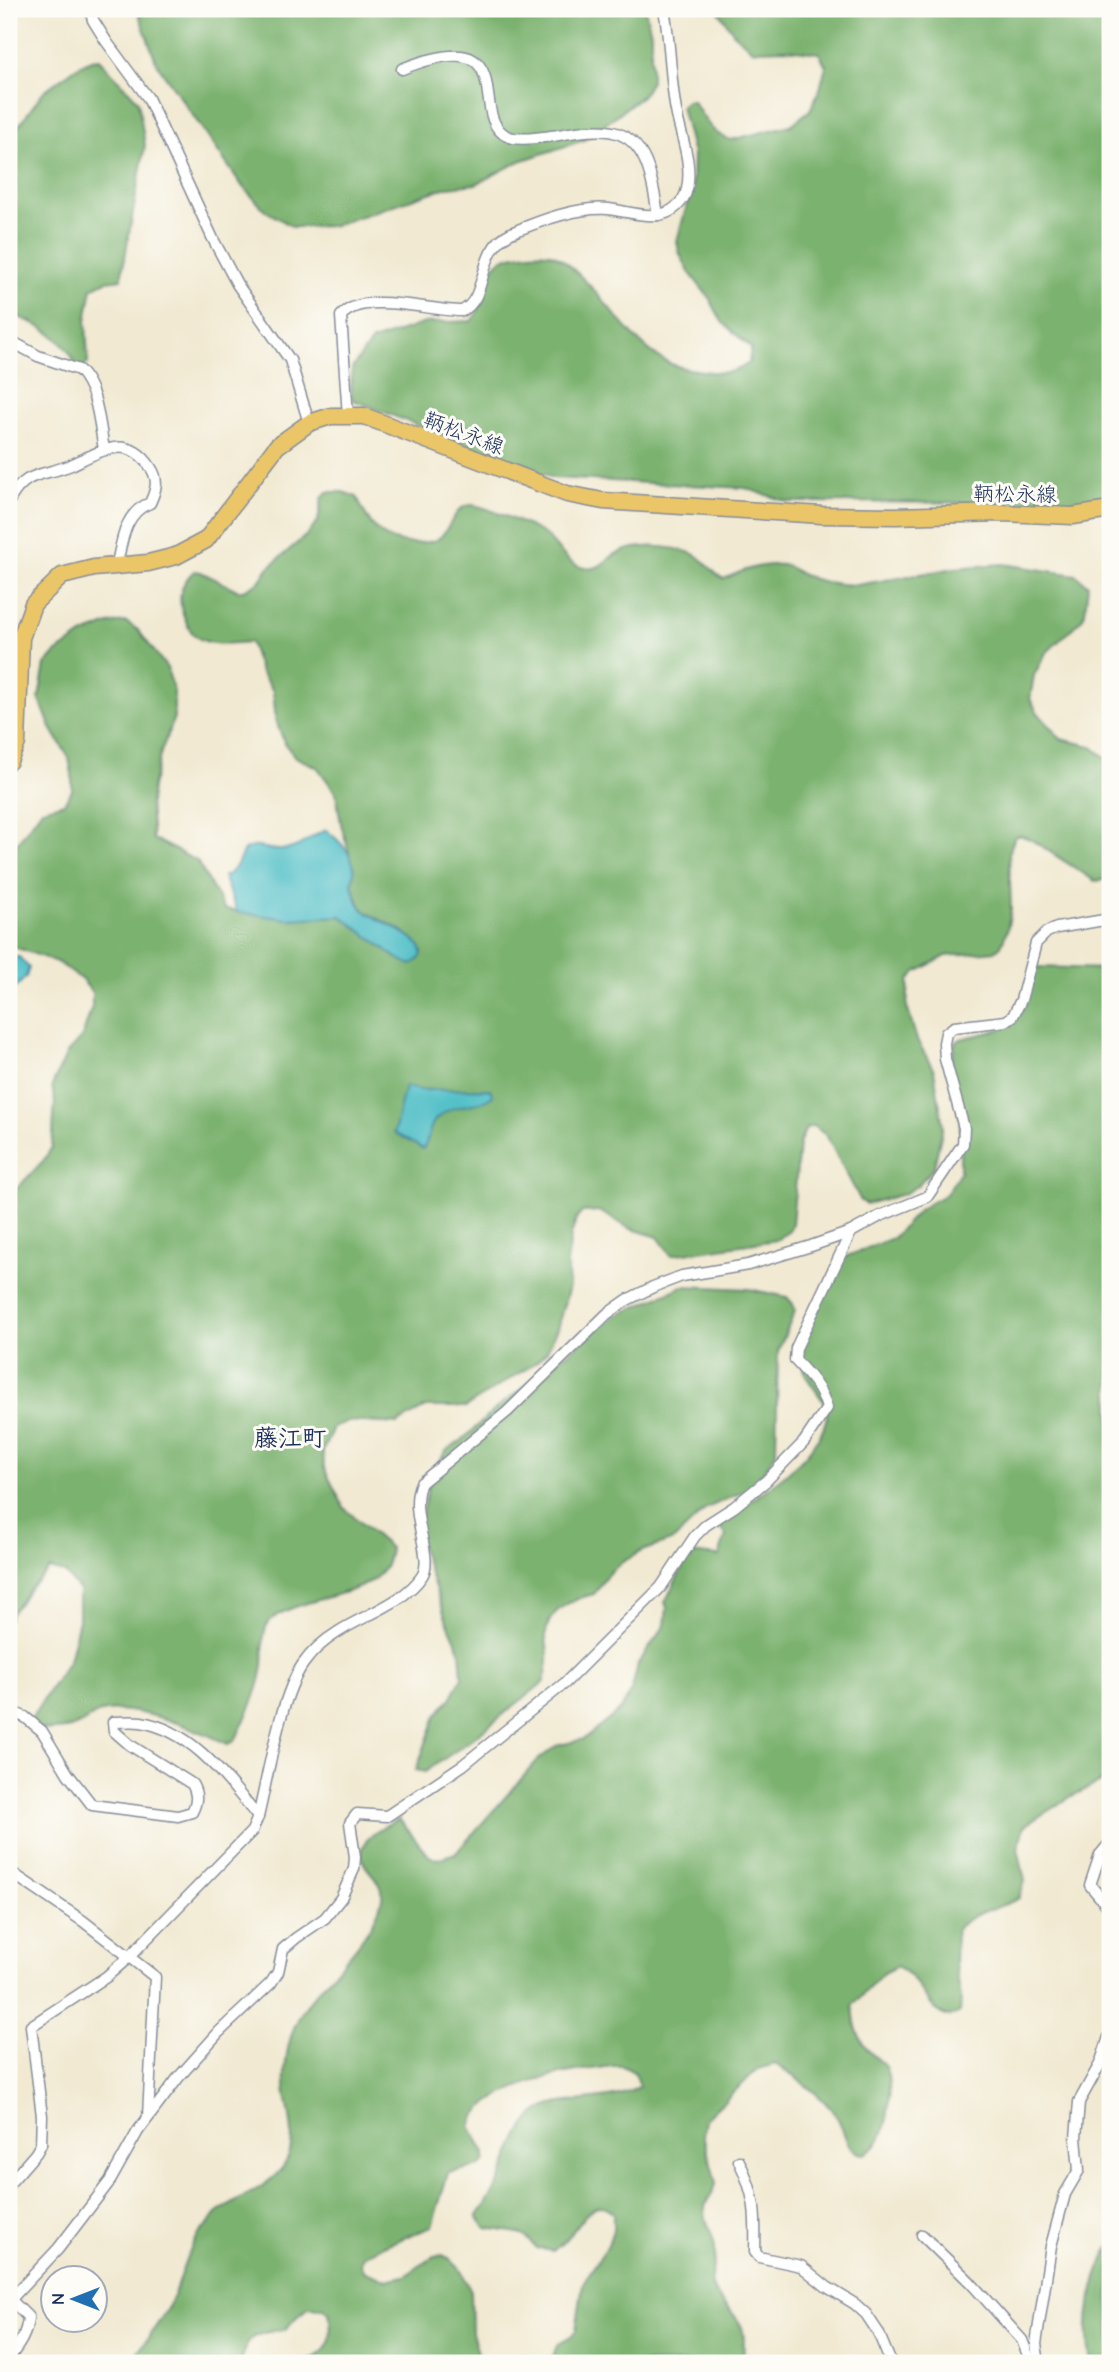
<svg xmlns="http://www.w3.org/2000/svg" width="1119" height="2372" viewBox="0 0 1119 2372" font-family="'Comic Neue','Klee One',sans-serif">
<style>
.forest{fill:#7cb26f;stroke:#4c7066;stroke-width:2}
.water{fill:#52c0c8;stroke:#367893;stroke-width:2}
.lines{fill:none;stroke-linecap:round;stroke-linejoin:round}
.street-casing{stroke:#868c98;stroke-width:13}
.primary-casing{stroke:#868c98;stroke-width:19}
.street{stroke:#fff;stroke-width:10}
.primary{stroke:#ebc669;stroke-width:16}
.labels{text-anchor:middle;stroke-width:6;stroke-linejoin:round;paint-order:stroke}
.street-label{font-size:21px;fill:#1b2f5e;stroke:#fdfcf7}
.quarter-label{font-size:24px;font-weight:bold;fill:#1b2f5e;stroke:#fdfcf7}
</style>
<rect width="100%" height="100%" fill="#fdfcf7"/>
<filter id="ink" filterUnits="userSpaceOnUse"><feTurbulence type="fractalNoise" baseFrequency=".0143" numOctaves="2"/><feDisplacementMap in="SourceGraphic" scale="14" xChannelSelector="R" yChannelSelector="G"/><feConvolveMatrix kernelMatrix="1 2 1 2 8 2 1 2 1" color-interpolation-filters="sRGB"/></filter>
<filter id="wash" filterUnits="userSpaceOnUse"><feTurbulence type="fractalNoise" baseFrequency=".00686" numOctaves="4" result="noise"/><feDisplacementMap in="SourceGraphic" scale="28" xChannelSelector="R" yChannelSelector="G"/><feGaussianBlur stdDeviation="1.57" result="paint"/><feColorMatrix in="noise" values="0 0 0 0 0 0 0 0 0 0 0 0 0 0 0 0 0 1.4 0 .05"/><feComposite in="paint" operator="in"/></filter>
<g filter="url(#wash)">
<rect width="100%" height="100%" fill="#f1e9d1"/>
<g class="forest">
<path d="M 137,9 L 645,9 L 651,33 L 651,81 L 643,95 L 584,140 L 520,161 L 476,184 L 447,187 L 332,226 L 293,227 L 266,211 L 243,187 L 157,64 Z"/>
<path d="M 717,9 L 1110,9 L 1110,496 L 1104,500 L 1054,503 L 788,502 L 745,488 L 553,478 L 353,400 L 351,393 L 352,368 L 372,341 L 425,323 L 471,321 C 486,306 481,279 497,263 C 503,257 514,255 522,254 C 530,253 541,252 549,253 C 560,256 568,264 575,271 C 605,297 633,345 667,362 C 678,368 691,370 703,371 C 723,373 732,375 749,363 L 751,348 L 722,322 L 710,299 L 689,272 L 679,252 L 677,241 L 692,186 L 693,154 L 681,106 L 686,101 L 693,101 C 703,117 712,135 731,140 L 791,125 L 810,110 L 820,89 L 826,66 L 819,53 L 787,49 L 753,50 L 735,35 Z"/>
<path d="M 99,59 L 138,101 L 145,145 L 121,279 L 106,281 L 92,288 L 86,321 L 88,363 L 78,370 C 68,340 38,322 9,314 L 9,139 L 44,91 L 77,67 L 91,60 Z"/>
<path d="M 327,492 L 343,492 L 357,497 C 368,524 381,543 413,543 C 421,543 433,543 439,538 C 450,530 455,505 471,505 C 482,505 536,528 545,535 C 558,547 566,564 585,568 C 600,571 607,558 618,553 C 639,544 669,545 691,553 C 704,557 711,573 724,579 C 742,570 762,563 783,565 C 790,566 796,572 803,575 C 819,582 839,585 857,585 L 955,568 L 1003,564 L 1076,575 L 1088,585 L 1085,612 L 1082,619 L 1046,653 L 1034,675 L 1030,699 L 1038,713 L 1061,739 L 1091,746 L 1110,761 L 1110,879 L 1095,881 L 1030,839 L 1022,836 L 1015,836 L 1009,853 L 1011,909 L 1007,931 L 1001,946 L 995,951 L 946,956 L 916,972 L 909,981 L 907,1007 L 917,1040 L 934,1070 L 943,1126 L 934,1167 L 918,1185 L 904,1194 L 867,1204 L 861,1201 L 826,1135 L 813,1126 L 806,1128 L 799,1144 L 792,1224 L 789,1231 L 776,1240 L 671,1255 L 658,1237 L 629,1228 L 599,1211 L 582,1212 L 577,1218 L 571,1235 L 567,1263 L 569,1287 L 557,1329 L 547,1351 L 535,1363 L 466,1407 L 426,1407 L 397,1424 L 348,1421 L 333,1427 L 323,1451 L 324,1468 L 344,1508 L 390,1548 C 389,1555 388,1563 384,1569 C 364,1598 302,1596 272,1619 C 259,1630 265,1651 263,1665 C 260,1692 246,1716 235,1741 L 228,1744 C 198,1730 130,1701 99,1713 C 92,1716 87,1721 80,1724 C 65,1732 49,1730 33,1728 L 31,1720 L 34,1714 L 69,1660 L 79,1620 L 79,1590 L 65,1573 L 49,1569 L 31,1587 L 10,1615 L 9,1620 L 9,1197 L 44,1160 L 52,1147 L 55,1102 L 52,1086 L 67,1053 L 82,1037 L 92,1007 L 92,992 L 82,980 L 57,962 L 9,945 L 9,854 L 42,809 L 64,803 L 72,790 L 72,774 L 69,758 L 51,728 L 39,698 L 45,665 L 56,653 L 82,635 L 109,624 L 126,622 L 138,630 L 167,668 L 174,692 L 174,717 L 161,752 L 152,787 L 150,803 L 153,839 L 197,861 L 224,909 L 288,919 L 341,916 L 397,958 L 420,947 L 403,931 L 367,913 L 361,907 L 352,885 L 354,870 L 341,824 L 336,793 L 317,767 L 295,757 L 285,744 L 276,721 L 273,691 L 260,671 L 250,642 C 235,643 214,646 200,639 C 193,635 188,628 186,621 C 177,601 178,586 194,571 L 201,572 L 237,590 L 244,590 L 259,582 L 268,568 L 309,533 L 318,521 L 322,498 Z"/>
<path d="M 1036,967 L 1110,969 L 1110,1764 L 1101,1782 L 1072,1796 L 1024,1826 L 1018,1848 L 1025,1881 L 1019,1898 C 997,1910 972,1911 956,1930 L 955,1965 L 961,1997 L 960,2013 C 938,2028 923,1990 911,1977 C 907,1973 902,1970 897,1966 L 883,1973 L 853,2005 C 854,2024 858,2041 872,2054 C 876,2058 881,2061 884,2065 C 894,2083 889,2128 877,2144 C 875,2148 868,2151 864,2154 C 846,2153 845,2131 837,2117 C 822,2094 797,2079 775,2064 L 758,2069 L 705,2119 L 703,2135 L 716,2183 C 715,2193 707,2197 705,2207 C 703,2221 714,2234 715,2248 C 716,2261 709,2274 712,2286 C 717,2303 739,2314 743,2331 C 745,2341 743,2353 743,2363 L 551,2363 L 557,2345 L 571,2337 L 576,2330 L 583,2283 L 608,2245 L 613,2230 L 613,2213 C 595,2192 580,2223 570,2235 C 566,2241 558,2246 553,2251 L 536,2248 L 526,2237 L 519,2233 L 486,2228 L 477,2217 C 483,2208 490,2200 495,2190 C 509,2166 514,2132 536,2113 C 556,2095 613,2105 640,2086 L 635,2073 C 631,2071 625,2066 621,2066 C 614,2065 605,2067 599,2068 C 563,2071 484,2088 470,2126 L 485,2153 L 485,2161 L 479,2166 L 448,2173 L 432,2226 C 409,2238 383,2243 362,2257 L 361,2265 L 365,2272 L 386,2280 L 405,2276 L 434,2256 L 442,2255 L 449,2258 L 460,2269 L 471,2291 L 472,2333 L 481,2363 L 303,2363 C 330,2352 334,2342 329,2312 L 323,2308 L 308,2307 L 284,2330 C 257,2332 246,2336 240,2363 L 130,2363 C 143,2343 161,2323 171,2301 C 182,2276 183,2257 200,2233 C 206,2227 212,2219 218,2213 C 239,2197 273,2186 286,2162 C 297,2141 290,2116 286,2095 C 283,2078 286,2053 291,2036 C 304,1993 349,1965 371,1925 C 377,1915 384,1901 382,1890 C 380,1880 368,1872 364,1863 C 353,1840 383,1826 399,1819 L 429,1856 L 436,1859 L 456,1853 L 537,1761 L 556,1746 L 584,1739 L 621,1710 L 632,1689 L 638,1664 L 665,1625 L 667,1608 L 665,1602 L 690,1553 L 719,1556 L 726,1535 L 718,1524 C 752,1499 819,1460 827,1416 C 829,1401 809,1386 805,1373 C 791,1334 824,1291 842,1258 L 893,1238 L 920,1209 L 946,1194 L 960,1172 L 960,1119 L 950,1066 L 955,1043 L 961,1039 C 975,1035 993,1033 1005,1027 C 1023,1018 1032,984 1036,967 Z"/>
<path d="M 683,1286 L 749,1289 L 787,1297 L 793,1304 L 795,1311 L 778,1351 L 776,1453 L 753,1487 L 707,1508 L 674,1540 L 642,1551 L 621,1563 L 608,1574 L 594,1594 C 574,1599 549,1608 546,1633 C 545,1640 548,1648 548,1655 C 549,1663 546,1673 544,1682 L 467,1743 L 425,1772 L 416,1770 L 436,1716 L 452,1697 L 462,1677 L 460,1650 L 446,1619 L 419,1542 L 419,1524 L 433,1470 L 447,1450 L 460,1442 L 497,1408 L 615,1316 Z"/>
<path d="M 1110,2245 L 1110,2363 L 1091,2363 C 1082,2318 1092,2286 1110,2245 Z"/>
</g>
<g class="water">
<path d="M 326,830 C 338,839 351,851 354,868 C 355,873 352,879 352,884 C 353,891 358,904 362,909 C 370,919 451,945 411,965 L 397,958 L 341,916 L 288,919 L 237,912 L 223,876 L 227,876 L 237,865 L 244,850 C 257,842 266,851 281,850 C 299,850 310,836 326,830 Z"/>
<path d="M 9,957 L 19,957 L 29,968 L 26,977 L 9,994 Z"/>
<path d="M 405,1086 L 419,1090 L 490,1089 L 493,1096 C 476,1109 456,1100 436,1119 C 428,1127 430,1140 423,1149 L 394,1133 Z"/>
</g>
</g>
<g filter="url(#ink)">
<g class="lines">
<g class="street-casing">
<g id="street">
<path d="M 90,9 L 93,20 L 106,41 L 148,98 L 213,239 L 237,284 L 290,360 L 309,423"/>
<path d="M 402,69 C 524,21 466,116 507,136 C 517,141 532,138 544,137 C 563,135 594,127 613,132 C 649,140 653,186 658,215"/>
<path d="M 9,340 L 38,356 L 79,370 C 98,390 99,423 104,449"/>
<path d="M 348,416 L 341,316 C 363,290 429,311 462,311 C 490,297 475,250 511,233 C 539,221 578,206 609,209 C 624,211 642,217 657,215 C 671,214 684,203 687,189 C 693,160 679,133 675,105 C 670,73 670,41 664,9"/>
<path d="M 9,501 C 26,470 41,477 71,465 C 99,452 128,432 151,468 C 159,480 156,490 150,503 C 125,512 122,540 117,564"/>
<path d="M 9,1711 L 25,1717 L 42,1731 L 68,1774 L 92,1805 L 178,1816 L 192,1812 C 197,1802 198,1794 192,1784 L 130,1745 L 114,1731 L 113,1722 C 122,1722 132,1721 141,1722 C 194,1731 226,1778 258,1817"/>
<path d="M 1110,1843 L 1100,1855 L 1090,1885 L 1110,1909"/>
<path d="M 9,1871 L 83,1921 L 155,1977 L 148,2117"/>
<path d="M 739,2161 C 756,2196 756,2214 755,2252 L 759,2257 L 801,2266 L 827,2287 L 855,2304 L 866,2314 L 878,2332 L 891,2363"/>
<path d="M 9,2184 L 36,2153 L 41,2144 L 42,2116 L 31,2026 L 106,1977 L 129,1957 L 252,1831 L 258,1817 C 268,1776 280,1697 303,1664 C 312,1651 325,1640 338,1632 C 364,1615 404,1603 422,1576 C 435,1556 407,1513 421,1483 L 507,1412 L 607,1314 L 627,1300 L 653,1287 L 682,1276 L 748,1265 L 811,1246 L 851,1232 L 880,1216 L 927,1197 L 963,1144 L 964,1128 L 945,1059 L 944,1043 L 946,1033 L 954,1027 L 1006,1021 L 1013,1016 L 1021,1000 L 1036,943 L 1047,932 L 1057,928 L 1110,919"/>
<path d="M 922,2235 L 970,2282 L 1022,2340 L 1031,2363"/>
<path d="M 9,2301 L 58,2249 L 110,2181 L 138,2131 L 178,2078 L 219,2032 L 271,1983 L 278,1972 L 283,1949 L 296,1938 L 325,1918 L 341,1898 L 354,1869 L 355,1857 L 350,1823 L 357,1814 L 387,1816 L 463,1765 L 565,1683 L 661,1587 L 695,1536 L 706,1525 L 734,1507 L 766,1481 L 804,1442 L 827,1408 C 822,1389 809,1375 795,1360 L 796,1348 L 851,1232"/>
<path d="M 9,2358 C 19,2345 27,2334 28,2317 L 10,2299"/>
<path d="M 1039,2363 L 1036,2344 L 1051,2246 L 1065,2194 L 1079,2170 L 1076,2138 L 1079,2102 L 1100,2064 L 1110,2034"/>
</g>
</g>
<g class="primary-casing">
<path id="primary" d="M 9,761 L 17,743 L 21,638 L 33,604 L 62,576 L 94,568 L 148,563 L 176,556 L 206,540 L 277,446 L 309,423 L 331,416 L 364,416 L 567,494 L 603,501 L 822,515 L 895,516 L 1001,513 L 1073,516 L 1110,510"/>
</g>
<use href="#street" class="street"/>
<use href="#primary" class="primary"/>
</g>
</g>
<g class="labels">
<g class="street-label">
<text transform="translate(464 433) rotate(21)" y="7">鞆松永線</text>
<text transform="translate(1015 494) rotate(1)" y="7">鞆松永線</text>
</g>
<g class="quarter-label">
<text x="290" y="1446">藤江町</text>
</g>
</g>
<rect width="1119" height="2372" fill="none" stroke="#fdfcf7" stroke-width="35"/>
<g transform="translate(74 2299) rotate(270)"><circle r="33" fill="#fdfcf7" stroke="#a3aaba" stroke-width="2"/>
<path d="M0-5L12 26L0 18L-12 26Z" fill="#1f6fb2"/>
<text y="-10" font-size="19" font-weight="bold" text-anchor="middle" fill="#1b2f5e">N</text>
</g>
</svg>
